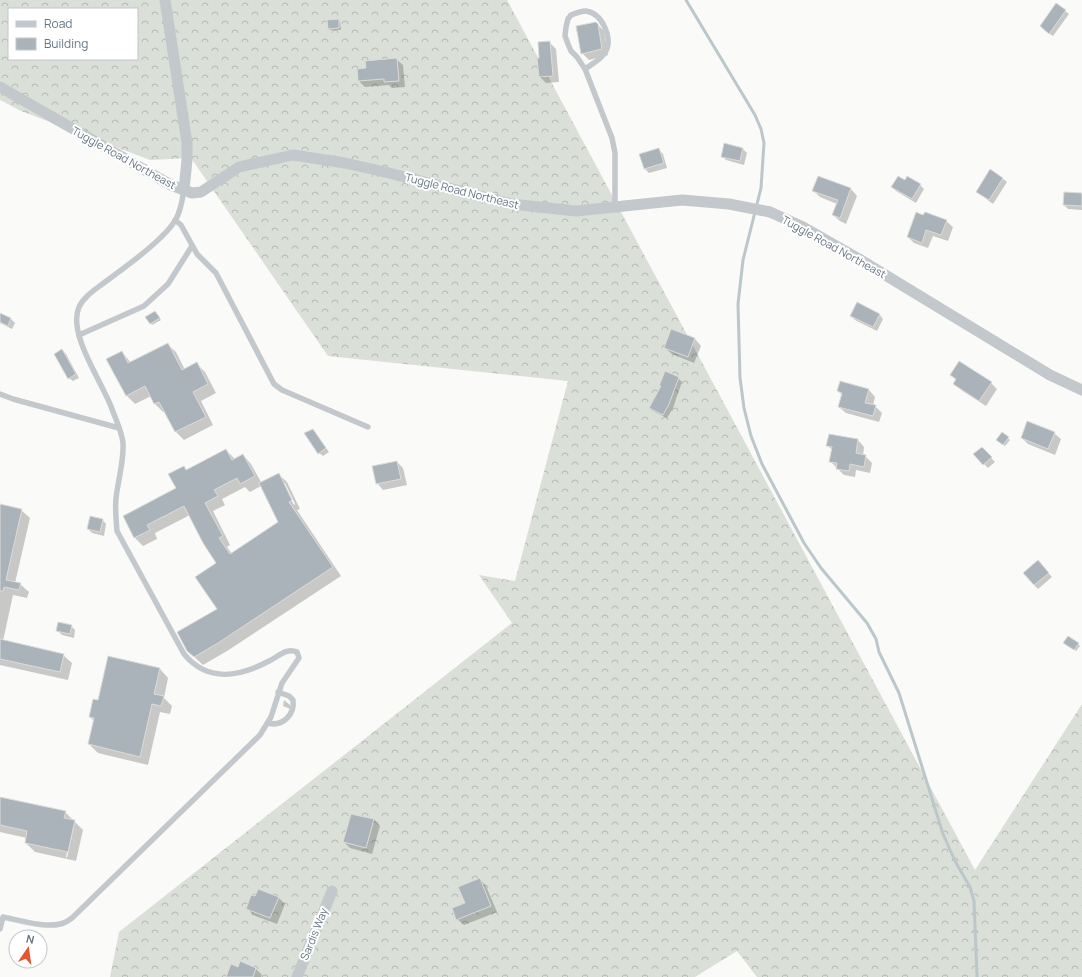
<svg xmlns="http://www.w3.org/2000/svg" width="1082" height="977" viewBox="0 0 1082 977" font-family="Manrope,sans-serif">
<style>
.forest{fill:url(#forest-crowns);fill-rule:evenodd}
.shadow{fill:#0003;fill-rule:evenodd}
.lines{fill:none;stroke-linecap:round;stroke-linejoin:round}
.stream{stroke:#bbc7cb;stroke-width:3}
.building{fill:#aab3b9;stroke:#dcdcda}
.service{stroke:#c3c8cc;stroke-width:5.5}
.minor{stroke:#c3c8cc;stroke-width:11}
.labels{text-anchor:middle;stroke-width:4;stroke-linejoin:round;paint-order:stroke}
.street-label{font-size:11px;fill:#657683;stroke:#fff}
</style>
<defs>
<pattern id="forest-crowns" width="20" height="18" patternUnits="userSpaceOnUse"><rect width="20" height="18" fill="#dadfd7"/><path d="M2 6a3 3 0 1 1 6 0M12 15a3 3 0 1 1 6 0" fill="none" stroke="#b4b9b4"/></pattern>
</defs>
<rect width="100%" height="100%" fill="#fafaf8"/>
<path class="forest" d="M 0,0 L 507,0 L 975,870 L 1082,704 L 1082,977 L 757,977 L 737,951 L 695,977 L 110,977 L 119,932 L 512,623 L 479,575 L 515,581 L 568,381 L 328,356 L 191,158 L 150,160 L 21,111 L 0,100 ZM 9,9 L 137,9 L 137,59 L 9,59 Z"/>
<g class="shadow">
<path d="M 1057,5 L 1069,14 L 1053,36 L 1044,30 Z"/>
<path d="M 339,20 L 340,22 L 341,30 L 330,30 L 329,28 Z"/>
<path d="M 596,23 L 604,31 L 608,55 L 589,60 L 582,53 Z"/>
<path d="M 550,43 L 556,49 L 559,82 L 546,83 L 540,77 L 538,59 L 540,59 Z"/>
<path d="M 396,59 L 403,65 L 405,87 L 392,88 L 389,85 L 365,87 L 359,81 L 367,69 Z"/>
<path d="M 743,149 L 747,153 L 744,165 L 726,160 L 722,156 Z"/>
<path d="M 659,150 L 663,154 L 667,168 L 649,173 L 645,169 Z"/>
<path d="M 1002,178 L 1007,182 L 993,204 L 977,192 Z"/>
<path d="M 905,181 L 920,185 L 924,189 L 916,203 L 896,191 L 892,187 Z"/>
<path d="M 851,189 L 857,196 L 846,224 L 840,221 L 833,215 L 837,204 L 820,197 L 813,190 Z"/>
<path d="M 1082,194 L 1082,210 L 1068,209 L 1064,205 Z"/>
<path d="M 946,221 L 953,227 L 948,241 L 933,236 L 928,248 L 914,243 L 908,237 Z"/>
<path d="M 0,314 L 11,319 L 15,323 L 12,329 L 0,323 Z"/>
<path d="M 157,314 L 161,320 L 152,325 L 150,323 Z"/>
<path d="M 879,314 L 883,319 L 877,331 L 855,320 L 851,316 Z"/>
<path d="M 672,330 L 695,339 L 701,346 L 694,363 L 672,354 L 665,348 Z"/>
<path d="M 167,344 L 176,352 L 185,370 L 197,364 L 205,372 L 216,393 L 201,401 L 213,425 L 184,440 L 176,432 L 165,411 L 163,412 L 155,404 L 151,396 L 135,404 L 127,396 L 108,360 L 122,352 L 131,363 Z"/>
<path d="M 62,350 L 66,354 L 79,378 L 73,381 L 69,378 Z"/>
<path d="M 951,375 L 991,383 L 997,389 L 986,406 L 961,390 L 954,383 L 956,380 Z"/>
<path d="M 678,378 L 682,382 L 673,408 L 667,418 L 655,412 L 651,408 L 662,387 L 660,385 Z"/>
<path d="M 869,390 L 875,397 L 873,406 L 875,406 L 882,413 L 879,422 L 846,413 L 839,407 L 842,395 L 838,391 Z"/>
<path d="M 1002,433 L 1010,440 L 1005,446 L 997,440 Z"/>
<path d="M 1054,433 L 1061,439 L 1055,455 L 1028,444 L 1022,438 Z"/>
<path d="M 316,434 L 329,452 L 323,456 L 319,453 Z"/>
<path d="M 858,440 L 864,447 L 863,456 L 865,456 L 872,463 L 870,473 L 856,470 L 855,477 L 844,475 L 831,462 L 833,451 L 828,446 Z"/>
<path d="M 982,448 L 995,462 L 988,468 L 975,455 Z"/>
<path d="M 226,450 L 235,459 L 243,455 L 251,464 L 261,482 L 278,474 L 287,482 L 300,509 L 297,510 L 341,576 L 227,651 L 203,665 L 188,651 L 218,609 L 217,563 L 190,515 L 155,533 L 157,539 L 143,546 L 135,538 L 124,516 L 177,489 L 184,467 L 187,470 ZM 282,483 L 285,483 L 295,504 L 294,505 ZM 261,486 L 279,522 L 232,554 L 227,547 L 230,545 L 213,511 L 225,505 L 222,499 L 245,487 L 250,492 Z"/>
<path d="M 397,462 L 403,468 L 407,485 L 383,490 L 377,483 Z"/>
<path d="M 0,505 L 21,510 L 30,518 L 15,583 L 20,584 L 29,592 L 27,598 L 13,595 L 3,641 L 63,655 L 72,663 L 68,680 L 0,665 Z"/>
<path d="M 102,519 L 106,524 L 104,536 L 92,533 L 88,529 Z"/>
<path d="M 1042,566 L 1052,577 L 1038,589 L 1034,585 Z"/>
<path d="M 71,626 L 75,630 L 74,638 L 62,635 L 58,631 Z"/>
<path d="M 1066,644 L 1078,644 L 1080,646 L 1076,651 Z"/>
<path d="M 160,669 L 168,678 L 164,698 L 172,706 L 170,714 L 160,712 L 148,765 L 98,753 L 89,744 L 94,721 L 90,717 L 99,702 Z"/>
<path d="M 284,700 L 290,705 L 290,709 L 283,706 Z"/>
<path d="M 0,798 L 65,812 L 83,830 L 76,861 L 35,852 L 26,843 L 27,838 L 0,832 ZM 73,824 L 74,826 L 67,858 L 66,857 Z"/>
<path d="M 374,819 L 380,826 L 372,854 L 350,848 L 344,842 Z"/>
<path d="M 480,879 L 486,886 L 497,912 L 464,925 L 457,919 Z"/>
<path d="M 278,897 L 285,904 L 277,924 L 253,915 L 247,908 Z"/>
<path d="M 238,968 L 256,969 L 262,975 L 261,977 L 227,977 Z"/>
</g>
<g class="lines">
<path class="stream" d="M 686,0 L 755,115 L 761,129 L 764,143 L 761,188 L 743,260 L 738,304 L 740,378 L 744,408 L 751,436 L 762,464 L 804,543 L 821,568 L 867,623 L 876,639 L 879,652 L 899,693 L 943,834 L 955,861 L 970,887 L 974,901 L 977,977"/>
</g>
<g class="building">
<path d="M 1056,3 L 1066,10 L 1049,34 L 1040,26 Z"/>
<path d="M 339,19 L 339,28 L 328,29 L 327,20 Z"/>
<path d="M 596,22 L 598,24 L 602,49 L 581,54 L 576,26 Z"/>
<path d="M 550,41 L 553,76 L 539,77 L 537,58 L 539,58 L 538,42 Z"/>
<path d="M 397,58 L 399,81 L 384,82 L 384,79 L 358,81 L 357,69 L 366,68 L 365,61 Z"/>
<path d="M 724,143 L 743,148 L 740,161 L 721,157 Z"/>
<path d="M 659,148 L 664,163 L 644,169 L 639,154 Z"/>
<path d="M 990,169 L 1003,178 L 989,200 L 976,192 Z"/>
<path d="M 818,176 L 851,188 L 840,218 L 832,215 L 838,200 L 812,191 Z"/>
<path d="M 898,176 L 905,180 L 907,176 L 921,184 L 912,199 L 891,187 Z"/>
<path d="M 1064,192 L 1082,193 L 1082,206 L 1063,205 Z"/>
<path d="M 916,212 L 923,215 L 925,212 L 947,220 L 941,235 L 926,230 L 922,243 L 907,237 Z"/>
<path d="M 857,302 L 880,314 L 873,327 L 850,316 Z"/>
<path d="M 155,311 L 160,318 L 150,324 L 145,317 Z"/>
<path d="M 0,313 L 11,318 L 8,326 L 0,322 Z"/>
<path d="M 671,329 L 695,338 L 688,357 L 664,348 Z"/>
<path d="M 168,343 L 182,370 L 197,362 L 208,384 L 193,392 L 206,417 L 175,432 L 159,402 L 154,404 L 145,386 L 126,396 L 106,359 L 122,351 L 128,363 Z"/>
<path d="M 62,349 L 76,374 L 68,379 L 54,354 Z"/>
<path d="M 959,361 L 992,382 L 979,401 L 953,384 L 956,379 L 950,375 Z"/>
<path d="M 665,371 L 679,377 L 669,404 L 663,415 L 649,408 L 661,386 L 659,386 Z"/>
<path d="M 840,381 L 869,389 L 865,403 L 876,405 L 873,416 L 838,407 L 842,393 L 837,391 Z"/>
<path d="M 1027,421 L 1055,432 L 1048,449 L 1021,438 Z"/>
<path d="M 313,429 L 326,448 L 318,454 L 304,433 Z"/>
<path d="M 1002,432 L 1009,437 L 1003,445 L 996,440 Z"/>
<path d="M 829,434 L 858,439 L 856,453 L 866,455 L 864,467 L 850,464 L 849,471 L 836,469 L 837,463 L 829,462 L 832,447 L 826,446 Z"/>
<path d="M 982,447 L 992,457 L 983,465 L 973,454 Z"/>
<path d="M 226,449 L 232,460 L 243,454 L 255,476 L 240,484 L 237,478 L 214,490 L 218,496 L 205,503 L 223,536 L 219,538 L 230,554 L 278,522 L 259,483 L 279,473 L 292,500 L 289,502 L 333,567 L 218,643 L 194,657 L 187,651 L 177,632 L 217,609 L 195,577 L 216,563 L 203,543 L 184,506 L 147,525 L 150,530 L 134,538 L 123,516 L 176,488 L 168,474 L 184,466 L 186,470 Z"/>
<path d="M 397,461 L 401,479 L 376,484 L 372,466 Z"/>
<path d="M 0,504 L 22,509 L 6,580 L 21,583 L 19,590 L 4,587 L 3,591 L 0,591 Z"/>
<path d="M 90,516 L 103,519 L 100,532 L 87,529 Z"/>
<path d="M 1038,560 L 1049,573 L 1034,585 L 1023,573 Z"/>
<path d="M 58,622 L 72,625 L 70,634 L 56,631 Z"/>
<path d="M 1068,636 L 1079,643 L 1074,650 L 1063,643 Z"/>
<path d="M 0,639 L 64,654 L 60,672 L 0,659 Z"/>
<path d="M 108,656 L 160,668 L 154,694 L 164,696 L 161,706 L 152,704 L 140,757 L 88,744 L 94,718 L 89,717 L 93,699 L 98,700 Z"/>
<path d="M 0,797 L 66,811 L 64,818 L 75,820 L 68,852 L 25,843 L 27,831 L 0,825 Z"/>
<path d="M 351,814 L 374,819 L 366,848 L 343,842 Z"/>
<path d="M 480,878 L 491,906 L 456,920 L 452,908 L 465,903 L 458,887 Z"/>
<path d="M 258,889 L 279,897 L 270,918 L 246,909 L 251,895 L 255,896 Z"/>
<path d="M 240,961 L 256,968 L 253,977 L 226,977 L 231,964 L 238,967 Z"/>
</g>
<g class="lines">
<g class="service">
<path d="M 585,69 C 592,64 602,59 606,51 C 613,38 602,13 586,11 C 581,11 576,13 571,15 L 568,19 L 566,27 L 565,36 L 568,44 L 571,51 L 577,57 L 585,69 L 612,138 L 615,153 L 615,207"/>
<path d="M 175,220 L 181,225 L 197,254 L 216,273 L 274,384 L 282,390 L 368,427"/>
<path d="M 79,335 L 144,306 L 168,284 L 192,246"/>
<path d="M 0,394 L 13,399 L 119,428"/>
<path d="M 268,723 C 282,727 295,715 293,700 L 289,696 L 278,692"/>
<path d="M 0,929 L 3,917 C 19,920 45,928 60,924 C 65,923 68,921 72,918 L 260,735 L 271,717 L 282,683 L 299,658 L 297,652 C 287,647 278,657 269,661 C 239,677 208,683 184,654 L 117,531 C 116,520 115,509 116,498 C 118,480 124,462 123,443 C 122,432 116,420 112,409 C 103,383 67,334 79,307 C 84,296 96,289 105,282 C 124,268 165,239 176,219 C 181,210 182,201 184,190"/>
</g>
<g class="minor">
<path d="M 165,0 L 187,143 L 187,160 L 184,190"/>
<path d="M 0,87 L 171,185 L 192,193 L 201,192 L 239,167 L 293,155 L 345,163 L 385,172 L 511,204 L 576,211 L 682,200 L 729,204 L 770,212 L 803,227 L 859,259 L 1050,375 L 1082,390"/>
<path d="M 297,977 L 332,891"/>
</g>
</g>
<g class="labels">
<g class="street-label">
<text transform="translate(124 158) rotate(29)" y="4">Tuggle Road Northeast</text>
<text transform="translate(462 191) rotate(14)" y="4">Tuggle Road Northeast</text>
<text transform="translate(834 247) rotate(29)" y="4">Tuggle Road Northeast</text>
<text transform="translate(314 934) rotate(-68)" y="4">Sardis Way</text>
</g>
</g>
<rect x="8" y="8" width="130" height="52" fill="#ffffff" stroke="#c1c8cd"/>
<rect x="16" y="21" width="20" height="6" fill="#c3c8cc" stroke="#c1c8cd"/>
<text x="44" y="28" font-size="12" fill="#657683">Road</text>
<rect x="16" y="38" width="20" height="12" fill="#aab3b9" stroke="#c1c8cd"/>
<text x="44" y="48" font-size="12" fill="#657683">Building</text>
<g transform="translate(28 949) rotate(13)"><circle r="19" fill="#ffffff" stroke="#c1c8cd"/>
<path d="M0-3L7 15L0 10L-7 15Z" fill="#e4572e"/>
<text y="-6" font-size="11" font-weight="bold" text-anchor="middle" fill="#657683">N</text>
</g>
</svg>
